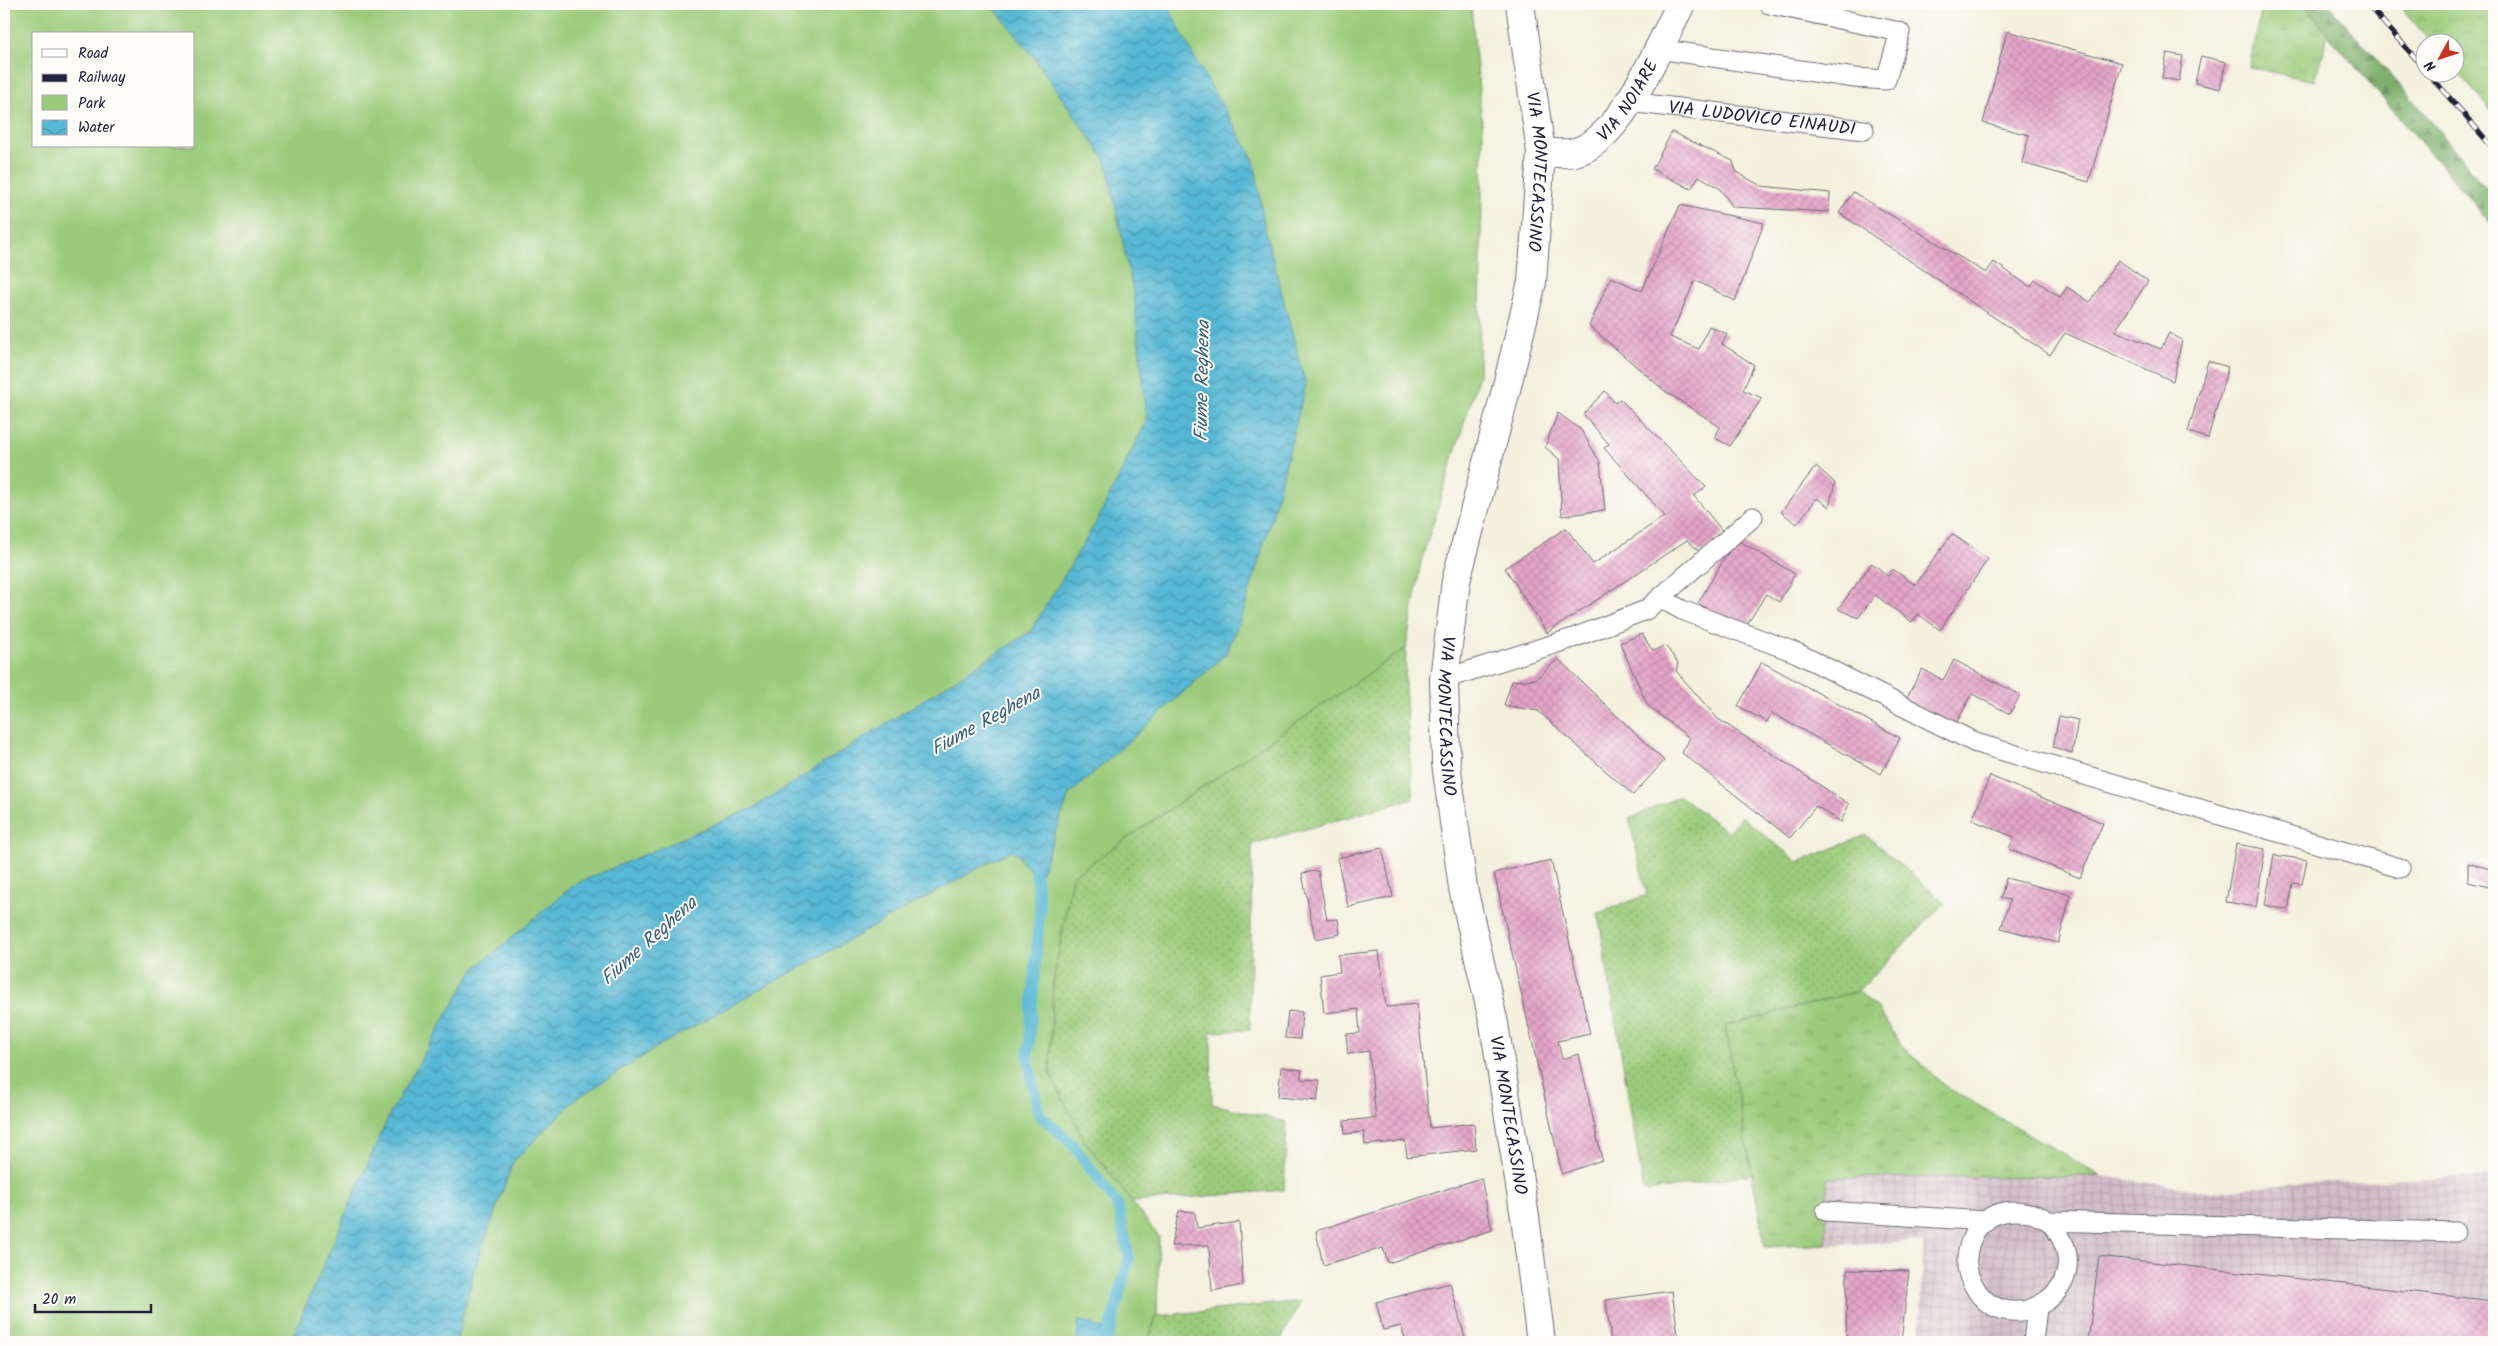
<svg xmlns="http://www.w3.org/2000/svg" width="2498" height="1346" viewBox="0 0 2498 1346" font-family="Kalam,sans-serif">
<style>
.industrial{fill:url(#industrial-grid)}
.grass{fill:url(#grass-tufts);stroke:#5e765a}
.forest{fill:url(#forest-firs);stroke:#4f6852}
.park{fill:#9bcb7a;stroke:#5e765a;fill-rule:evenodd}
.garden{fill:url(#garden-dots);stroke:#5e765a}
.water{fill:url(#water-waves);stroke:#3c6d88}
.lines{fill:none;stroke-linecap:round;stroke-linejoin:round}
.stream{stroke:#56b8d4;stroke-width:11}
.building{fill:url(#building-cross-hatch)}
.service-casing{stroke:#6b6a74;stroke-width:21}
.minor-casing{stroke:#6b6a74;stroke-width:30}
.tertiary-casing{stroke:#6b6a74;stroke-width:30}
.service{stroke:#fff;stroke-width:19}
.minor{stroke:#fff;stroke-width:28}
.tertiary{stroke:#fff;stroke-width:28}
.rail-casing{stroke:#22223b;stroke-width:5.5}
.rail{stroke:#fdfcf7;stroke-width:4;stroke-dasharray:11;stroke-linecap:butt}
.labels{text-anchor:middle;stroke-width:4;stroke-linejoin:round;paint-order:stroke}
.street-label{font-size:18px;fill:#22223b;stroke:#fdfcf7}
.water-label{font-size:19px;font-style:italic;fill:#375e78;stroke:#fdfcf7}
</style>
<defs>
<pattern id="industrial-grid" width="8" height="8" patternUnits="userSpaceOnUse" patternTransform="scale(1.25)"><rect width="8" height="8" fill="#d2bdc8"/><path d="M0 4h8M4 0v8" fill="none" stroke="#b4a2ad"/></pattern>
<pattern id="grass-tufts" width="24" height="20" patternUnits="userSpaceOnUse" patternTransform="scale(1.25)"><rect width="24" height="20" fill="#9bcb7a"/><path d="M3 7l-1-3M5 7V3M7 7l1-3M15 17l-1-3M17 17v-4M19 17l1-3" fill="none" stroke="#85ae6a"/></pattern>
<pattern id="forest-firs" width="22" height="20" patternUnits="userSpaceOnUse" patternTransform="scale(1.25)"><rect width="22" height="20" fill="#7caf6a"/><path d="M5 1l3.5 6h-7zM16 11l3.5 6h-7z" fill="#658e58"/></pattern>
<pattern id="garden-dots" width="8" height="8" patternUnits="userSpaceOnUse" patternTransform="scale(1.25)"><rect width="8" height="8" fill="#9bcb7a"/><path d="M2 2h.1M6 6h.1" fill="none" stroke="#85ae6a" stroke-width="1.8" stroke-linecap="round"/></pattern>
<pattern id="water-waves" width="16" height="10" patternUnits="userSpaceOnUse" patternTransform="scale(1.25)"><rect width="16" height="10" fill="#56b8d4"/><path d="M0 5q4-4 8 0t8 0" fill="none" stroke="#4795ad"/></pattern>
<pattern id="building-cross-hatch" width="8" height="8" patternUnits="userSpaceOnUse" patternTransform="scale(1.25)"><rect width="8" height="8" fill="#e4a4c8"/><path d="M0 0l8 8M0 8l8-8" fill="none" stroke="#c38dad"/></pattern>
</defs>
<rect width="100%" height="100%" fill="#fdfcf7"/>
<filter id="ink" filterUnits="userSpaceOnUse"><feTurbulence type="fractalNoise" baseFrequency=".02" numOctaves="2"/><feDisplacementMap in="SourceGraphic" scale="10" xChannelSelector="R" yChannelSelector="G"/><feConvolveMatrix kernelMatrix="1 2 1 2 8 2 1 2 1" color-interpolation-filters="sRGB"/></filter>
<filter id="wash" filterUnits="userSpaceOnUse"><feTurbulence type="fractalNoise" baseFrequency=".0096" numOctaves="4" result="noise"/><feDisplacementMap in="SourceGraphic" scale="20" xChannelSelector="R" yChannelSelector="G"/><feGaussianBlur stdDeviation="1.12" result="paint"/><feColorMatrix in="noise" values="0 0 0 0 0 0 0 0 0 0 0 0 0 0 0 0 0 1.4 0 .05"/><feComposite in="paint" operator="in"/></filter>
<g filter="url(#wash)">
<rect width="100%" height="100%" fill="#f3f0dd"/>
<path class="industrial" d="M 1858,991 L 1877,1008 L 1902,1046 L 1946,1087 L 2102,1176 L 2213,1192 L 2300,1183 L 2494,1176 L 2494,1342 L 1920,1342 L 1923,1241 L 1765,1247 L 1725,1026 Z"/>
<g class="grass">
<path d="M 2263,4 L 2304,4 L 2328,35 L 2314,81 L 2249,67 Z"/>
<path d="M 2397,4 L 2481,4 L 2494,18 L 2494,114 L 2456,70 L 2456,42 L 2431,42 Z"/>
<path d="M 1858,991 L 1877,1008 L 1902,1046 L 1946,1087 L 2102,1176 L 1827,1178 L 1826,1244 L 1765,1247 L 1725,1026 Z"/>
</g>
<path class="forest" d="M 2304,4 L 2328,4 L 2427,116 L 2494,198 L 2494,227 L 2328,35 Z"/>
<path class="park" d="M 4,4 L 1471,4 L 1483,133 L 1479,375 L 1421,562 L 1406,648 L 1072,876 L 1053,984 L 1050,1073 L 1083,1138 L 1159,1237 L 1157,1316 L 1147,1342 L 4,1342 ZM 34,34 L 194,34 L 194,146 L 34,146 Z"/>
<g class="garden">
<path d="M 1406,648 L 1405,687 L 1413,799 L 1252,844 L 1250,1030 L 1211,1032 L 1212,1104 L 1287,1122 L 1284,1190 L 1132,1202 L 1083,1138 L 1050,1073 L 1053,984 L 1072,876 Z"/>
<path d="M 1680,796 L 1728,832 L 1741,816 L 1798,862 L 1866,835 L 1945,903 L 1858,991 L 1725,1026 L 1752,1174 L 1644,1192 L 1598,913 L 1647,895 L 1629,819 Z"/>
<path d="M 1301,1301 L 1280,1342 L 1147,1342 L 1157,1316 Z"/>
</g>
<g class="water">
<path d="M 991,4 L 1167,4 L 1196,61 L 1254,160 L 1265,230 L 1306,385 L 1272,517 L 1244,610 L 1226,654 L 1069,795 L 1038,881 L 1013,849 L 664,1043 L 576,1099 L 513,1162 L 474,1270 L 456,1342 L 290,1342 L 390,1113 L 473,970 L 575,884 L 753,808 L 1030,632 L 1096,523 L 1147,420 L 1134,296 L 1106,161 L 1033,56 Z"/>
<path d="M 1079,1320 L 1111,1332 L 1107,1342 L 1077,1342 Z"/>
</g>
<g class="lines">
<path class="stream" d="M 1035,867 L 1040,907 L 1028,1058 L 1039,1114 L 1073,1145 L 1118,1206 L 1129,1258 L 1107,1342"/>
</g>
<g id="blocks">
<g class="building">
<path d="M 2007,31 L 2122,63 L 2089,182 L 2022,163 L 2029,135 L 1983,123 Z"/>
<path d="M 2167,53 L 2183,56 L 2179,81 L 2162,78 Z"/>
<path d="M 2201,56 L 2226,62 L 2220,89 L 2195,83 Z"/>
<path d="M 1672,132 L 1733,161 L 1736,172 L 1761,186 L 1830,193 L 1829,212 L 1733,207 L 1719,188 L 1699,176 L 1691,189 L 1652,169 Z"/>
<path d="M 1853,192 L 1986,273 L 1994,262 L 2030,287 L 2035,280 L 2060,297 L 2067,287 L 2090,302 L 2118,260 L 2148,281 L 2115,331 L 2161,349 L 2169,333 L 2182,340 L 2173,381 L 2065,333 L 2050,355 L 1839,213 Z"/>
<path d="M 1680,205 L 1764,223 L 1735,301 L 1695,280 L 1670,337 L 1699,349 L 1709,326 L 1727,334 L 1722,344 L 1754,365 L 1743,390 L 1762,398 L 1730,446 L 1715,438 L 1720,427 L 1665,391 L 1589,326 L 1611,277 L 1642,291 Z"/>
<path d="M 2208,361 L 2228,367 L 2208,438 L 2188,432 Z"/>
<path d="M 1605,391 L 1615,403 L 1620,399 L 1706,487 L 1694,496 L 1724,533 L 1701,553 L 1687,540 L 1547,633 L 1505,568 L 1566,528 L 1593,564 L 1665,516 L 1604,448 L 1609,444 L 1583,414 Z"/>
<path d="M 1558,413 L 1581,430 L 1600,462 L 1605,510 L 1562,516 L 1559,459 L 1545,447 Z"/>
<path d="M 1816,466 L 1835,483 L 1829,507 L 1817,498 L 1797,524 L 1781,512 Z"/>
<path d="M 1952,534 L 1988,559 L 1940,630 L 1918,614 L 1912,622 L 1875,595 L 1858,618 L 1838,609 L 1872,563 L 1888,576 L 1893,569 L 1915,585 Z"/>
<path d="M 1736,539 L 1795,574 L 1779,602 L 1766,594 L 1743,631 L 1698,603 Z"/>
<path d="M 1642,634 L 1653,651 L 1665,645 L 1678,663 L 1676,671 L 1718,719 L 1849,804 L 1841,822 L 1816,806 L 1790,838 L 1682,753 L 1690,738 L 1648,706 L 1620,643 Z"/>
<path d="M 1558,659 L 1664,761 L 1633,795 L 1538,711 L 1504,705 L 1512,681 L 1536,679 Z"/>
<path d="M 1954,660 L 2020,695 L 2010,714 L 1972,694 L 1954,727 L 1905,701 L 1922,669 L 1943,680 Z"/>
<path d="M 1762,662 L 1900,738 L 1881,774 L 1772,713 L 1767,722 L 1738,706 Z"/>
<path d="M 2059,716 L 2078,720 L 2072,753 L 2053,747 Z"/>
<path d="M 1990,776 L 2103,823 L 2080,878 L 2009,849 L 2014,837 L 1972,820 Z"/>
<path d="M 2236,844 L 2265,849 L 2256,907 L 2226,902 Z"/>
<path d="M 1382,848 L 1393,897 L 1348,907 L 1337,858 Z"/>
<path d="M 2274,855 L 2307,860 L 2302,884 L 2293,883 L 2288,910 L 2265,905 Z"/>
<path d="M 1551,860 L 1590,1034 L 1558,1041 L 1562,1059 L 1579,1054 L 1602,1160 L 1562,1174 L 1494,873 Z"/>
<path d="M 2468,863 L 2494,870 L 2494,888 L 2468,882 Z"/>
<path d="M 1318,871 L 1327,920 L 1338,919 L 1340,934 L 1315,939 L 1302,873 Z"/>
<path d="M 2006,878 L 2071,895 L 2058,943 L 2001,928 L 2010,900 L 2001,898 Z"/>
<path d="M 1379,951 L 1386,1007 L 1417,1004 L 1430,1128 L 1474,1123 L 1476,1149 L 1407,1157 L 1405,1141 L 1365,1145 L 1364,1132 L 1345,1134 L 1344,1121 L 1376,1118 L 1369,1051 L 1348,1054 L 1346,1034 L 1360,1033 L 1358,1009 L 1324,1013 L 1320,975 L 1340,972 L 1338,955 Z"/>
<path d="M 1288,1011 L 1302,1012 L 1300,1039 L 1285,1038 Z"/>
<path d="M 1281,1067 L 1302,1070 L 1301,1079 L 1320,1080 L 1317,1101 L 1278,1097 Z"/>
<path d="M 1481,1178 L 1492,1230 L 1388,1263 L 1383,1248 L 1323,1265 L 1316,1231 Z"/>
<path d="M 1179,1211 L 1195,1212 L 1197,1228 L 1239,1222 L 1243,1285 L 1212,1291 L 1209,1245 L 1171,1246 Z"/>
<path d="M 2099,1256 L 2494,1301 L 2494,1342 L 2088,1342 Z"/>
<path d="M 1847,1270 L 1909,1271 L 1901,1342 L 1846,1342 Z"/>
<path d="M 1450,1283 L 1466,1342 L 1406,1342 L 1401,1326 L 1383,1330 L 1376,1302 Z"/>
<path d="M 1672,1291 L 1679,1342 L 1611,1342 L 1606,1300 Z"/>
</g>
</g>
</g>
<g filter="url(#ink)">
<use href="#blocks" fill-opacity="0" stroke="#6b6a74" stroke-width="1"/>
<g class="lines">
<g class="service-casing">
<g id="service">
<path d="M 1658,49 L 1855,78 L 1886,80 L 1900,32 L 1769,4"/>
<path id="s1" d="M 1629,102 L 1864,130"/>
<path d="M 1660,598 L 1682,610 L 1797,653 L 1976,743 L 2400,868"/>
<path d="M 1444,679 L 1573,638 L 1646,610 L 1753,517"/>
<path d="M 1826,1211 L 1986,1221"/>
<path d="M 2049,1221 C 2109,1288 2006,1346 1974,1286 C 1969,1278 1966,1267 1967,1257 C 1972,1212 2012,1200 2049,1221 L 2455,1232"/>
<path d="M 2033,1342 L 2037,1308"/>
</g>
</g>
<g class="minor-casing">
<g id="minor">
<path id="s2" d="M 1541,152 C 1551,152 1565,155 1575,152 C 1621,141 1660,44 1681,4"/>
</g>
</g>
<g class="tertiary-casing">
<g id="tertiary">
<path id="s3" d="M 1520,4 L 1541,152 L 1532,282 L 1505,394 L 1456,581 L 1444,679 L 1446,763 L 1463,888 L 1494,1024 L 1525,1217 L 1541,1342"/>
</g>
</g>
<use href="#service" class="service"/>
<use href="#minor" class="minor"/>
<use href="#tertiary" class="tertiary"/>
<g class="rail-casing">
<g id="rail">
<path d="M 2367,4 L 2426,70"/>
<path d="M 2427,72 L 2494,149"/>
</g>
</g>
<use href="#rail" class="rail"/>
</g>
</g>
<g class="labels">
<g class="street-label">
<text dy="6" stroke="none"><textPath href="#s2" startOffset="110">VIA NOIARE</textPath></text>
<text dy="6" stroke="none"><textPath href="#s1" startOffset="134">VIA LUDOVICO EINAUDI</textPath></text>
<text dy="6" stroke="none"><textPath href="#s3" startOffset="169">VIA MONTECASSINO</textPath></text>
<text dy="6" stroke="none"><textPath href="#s3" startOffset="724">VIA MONTECASSINO</textPath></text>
<text dy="6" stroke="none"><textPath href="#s3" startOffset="1129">VIA MONTECASSINO</textPath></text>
</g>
<g class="water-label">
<text transform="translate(1201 381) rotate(-89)" y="7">Fiume Reghena</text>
<text transform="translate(985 720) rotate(-29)" y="7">Fiume Reghena</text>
<text transform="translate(648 940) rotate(-42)" y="7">Fiume Reghena</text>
</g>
</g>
<rect width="2498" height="1346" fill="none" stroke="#fdfcf7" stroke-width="20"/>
<rect x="32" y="32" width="162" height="115" fill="#fdfcf7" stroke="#a5a5ac"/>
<rect x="42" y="49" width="25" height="8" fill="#ffffff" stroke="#a5a5ac"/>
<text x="78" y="58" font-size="15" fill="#22223b">Road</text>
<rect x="42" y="74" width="25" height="8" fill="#22223b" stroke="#a5a5ac"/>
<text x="78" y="82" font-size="15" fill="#22223b">Railway</text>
<rect x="42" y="95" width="25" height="15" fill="#9bcb7a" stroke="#a5a5ac"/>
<text x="78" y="108" font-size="15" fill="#22223b">Park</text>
<rect x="42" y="120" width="25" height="15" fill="url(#water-waves)" stroke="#a5a5ac"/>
<text x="78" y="132" font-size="15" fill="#22223b">Water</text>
<g transform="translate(2440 58) rotate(230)"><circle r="24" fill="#fdfcf7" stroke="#a5a5ac"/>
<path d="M0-4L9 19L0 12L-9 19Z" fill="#c8321e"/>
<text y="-8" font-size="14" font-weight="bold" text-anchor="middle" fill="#22223b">N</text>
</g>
<path d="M35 1304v8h116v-8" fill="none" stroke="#22223b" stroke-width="2.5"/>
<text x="42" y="1304" font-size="15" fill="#22223b" stroke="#fdfcf7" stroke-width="4" paint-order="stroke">20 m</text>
</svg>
